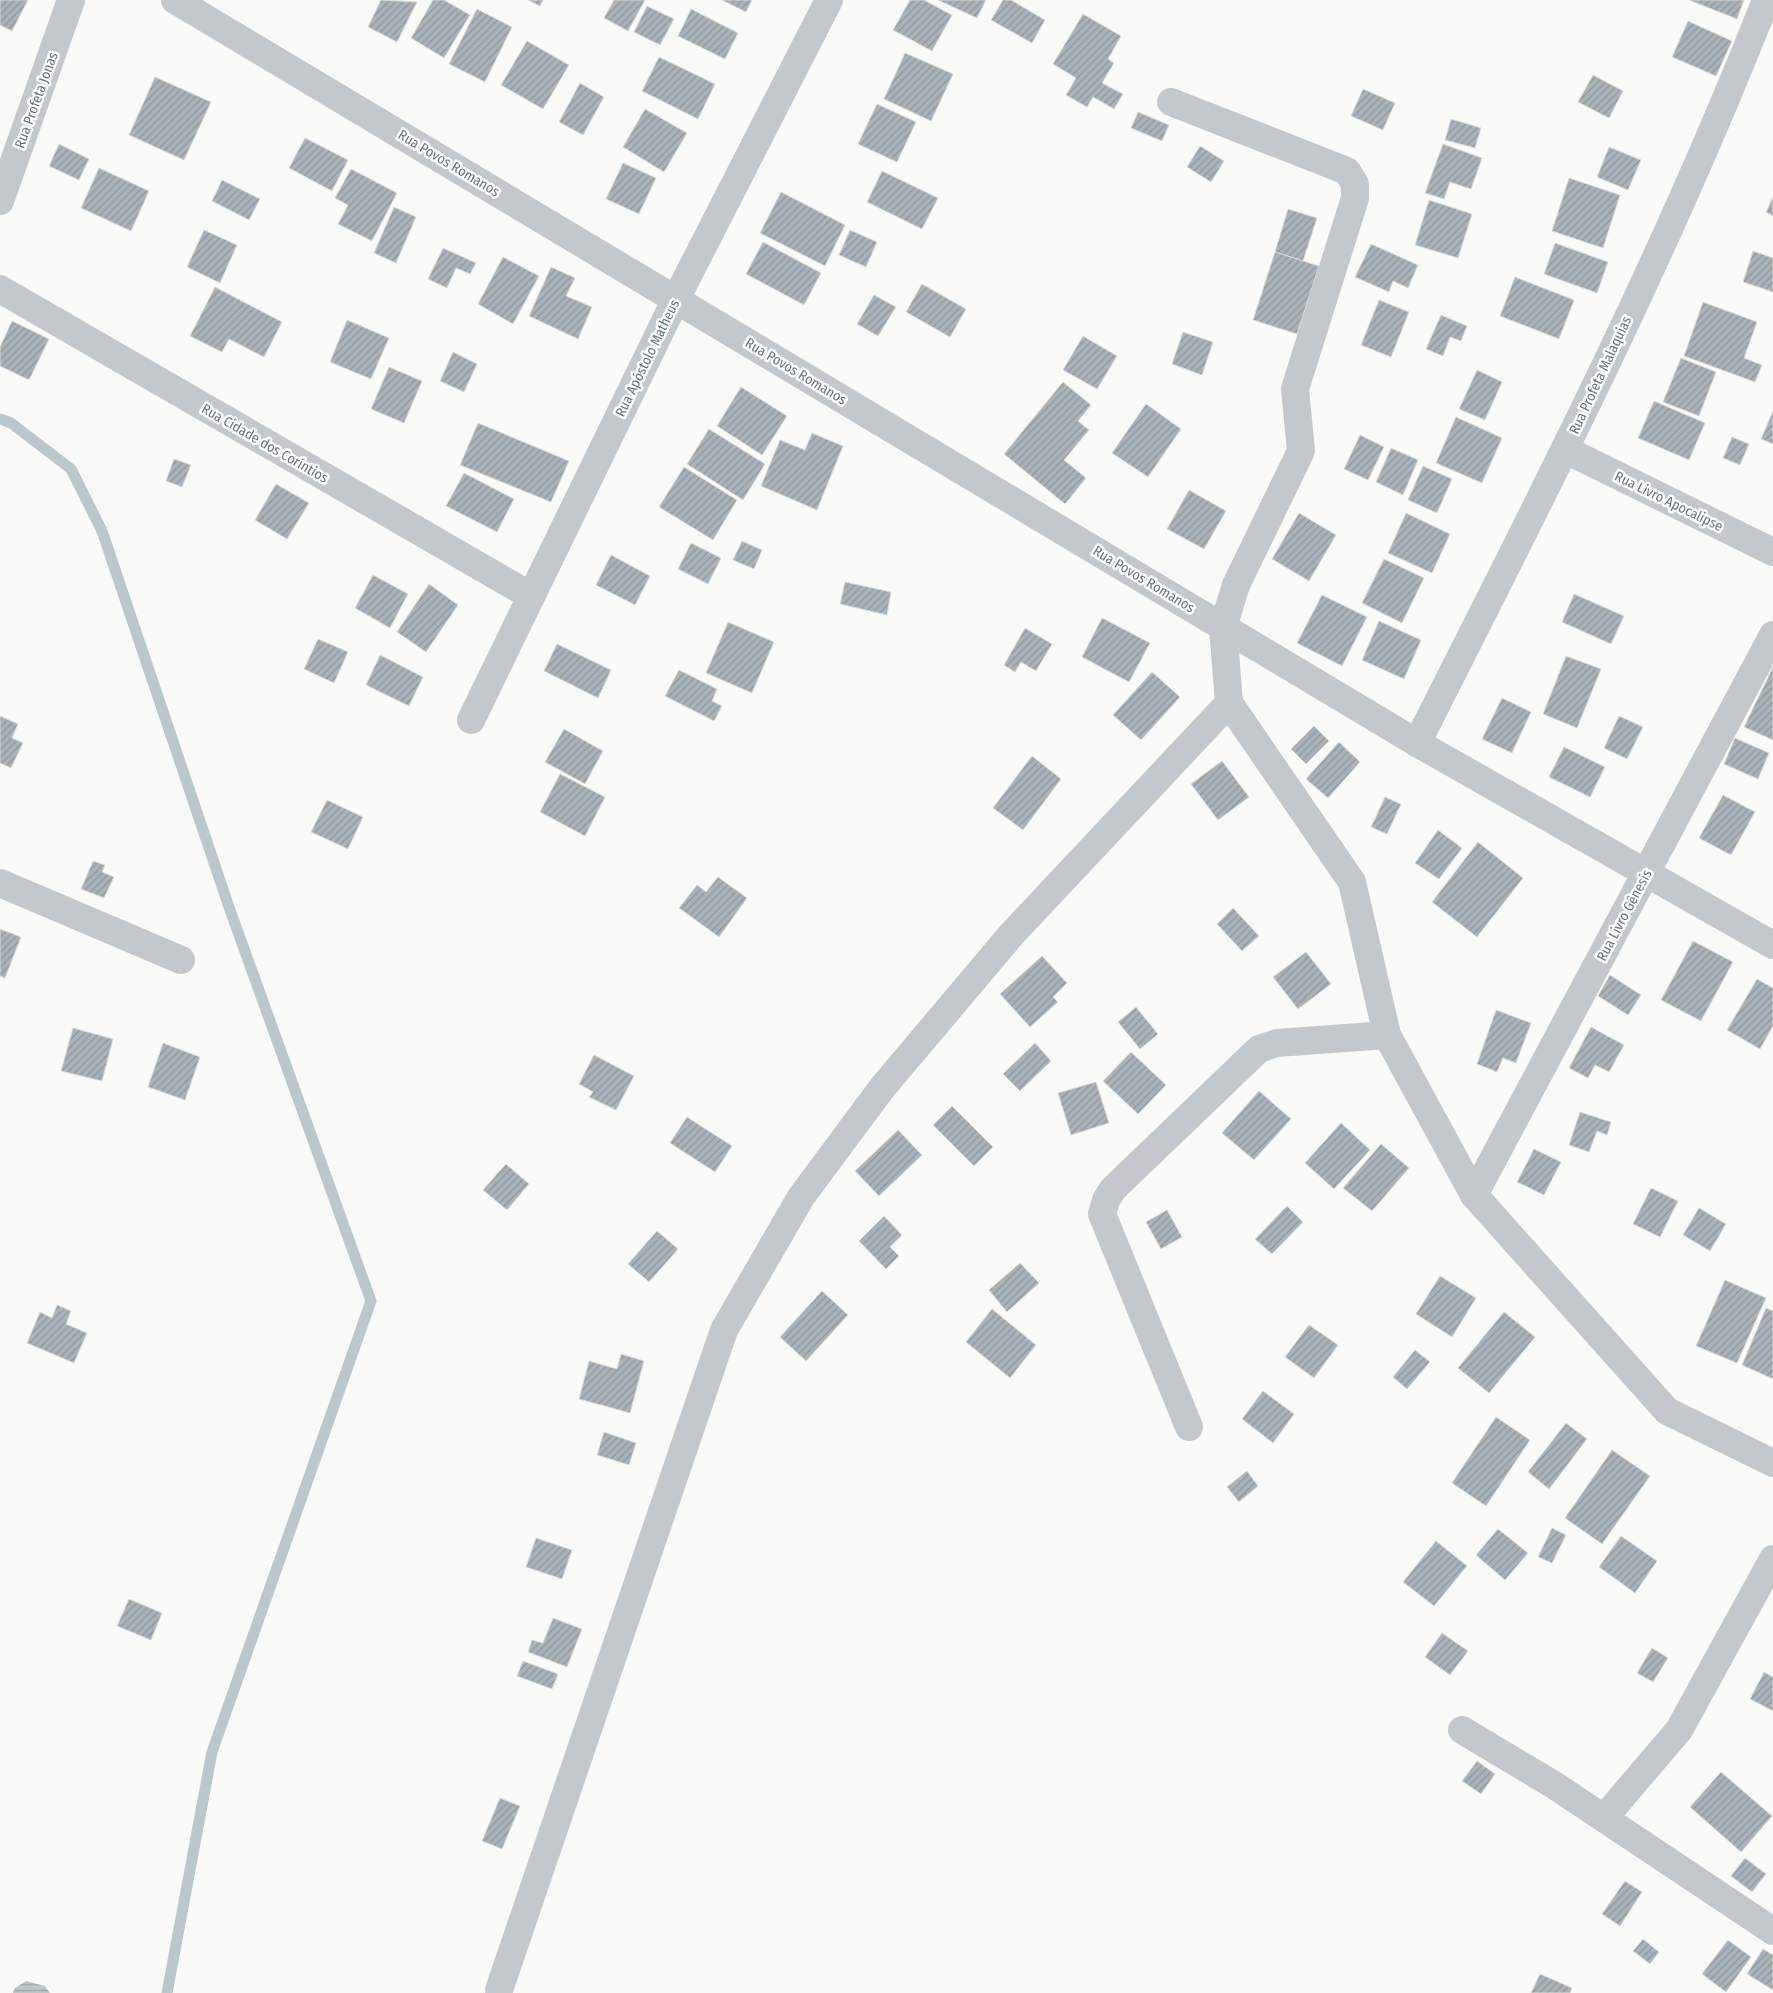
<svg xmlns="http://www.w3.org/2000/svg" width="1773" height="1993" viewBox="0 0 1773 1993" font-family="'Fira Sans Condensed',sans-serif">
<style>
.water{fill:url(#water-rules)}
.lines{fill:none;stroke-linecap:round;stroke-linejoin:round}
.stream{stroke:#bbc7cb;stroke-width:11}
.building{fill:url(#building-hatch);stroke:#dcdcda}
.street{stroke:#c3c8cc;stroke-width:28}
.labels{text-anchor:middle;stroke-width:5;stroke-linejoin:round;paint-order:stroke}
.street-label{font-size:14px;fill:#657683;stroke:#fff}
</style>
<defs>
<pattern id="water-rules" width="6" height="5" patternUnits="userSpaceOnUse" patternTransform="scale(1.25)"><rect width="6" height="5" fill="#bbc7cb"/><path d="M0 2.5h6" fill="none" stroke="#9ca6aa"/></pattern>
<pattern id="building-hatch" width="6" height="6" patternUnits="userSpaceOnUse" patternTransform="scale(1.25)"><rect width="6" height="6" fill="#aab3b9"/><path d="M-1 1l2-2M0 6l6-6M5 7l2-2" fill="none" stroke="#8e969c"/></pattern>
</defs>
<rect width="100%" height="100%" fill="#fafaf8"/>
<path class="water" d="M 26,1981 L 45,1986 L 50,1993 L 13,1993 L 15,1988 Z"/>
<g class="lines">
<path class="stream" d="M 0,419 L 11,423 L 71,469 L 102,531 L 230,910 L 371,1301 L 212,1752 L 167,1993"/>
</g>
<g class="building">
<path d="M 0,0 L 28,0 L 12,31 L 0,25 Z"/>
<path d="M 381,0 L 417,2 L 397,42 L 368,27 Z"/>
<path d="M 433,0 L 444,0 L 470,15 L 444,58 L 411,38 Z"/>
<path d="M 528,0 L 543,0 L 540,6 Z"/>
<path d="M 614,0 L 645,0 L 628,31 L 604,18 Z"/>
<path d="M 722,0 L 752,0 L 746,12 Z"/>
<path d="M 910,0 L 924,0 L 952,15 L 932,51 L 893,30 Z"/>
<path d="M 938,0 L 986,0 L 977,18 Z"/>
<path d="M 1003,0 L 1011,0 L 1045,20 L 1032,43 L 991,20 Z"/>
<path d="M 1689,0 L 1744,0 L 1737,19 Z"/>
<path d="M 647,6 L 674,19 L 660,45 L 634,32 Z"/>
<path d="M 477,9 L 512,27 L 485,82 L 449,64 Z"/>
<path d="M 691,9 L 738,33 L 725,59 L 678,36 Z"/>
<path d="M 1083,14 L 1121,36 L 1108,59 L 1114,63 L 1102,83 L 1123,94 L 1114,109 L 1093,97 L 1087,107 L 1066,95 L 1076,78 L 1053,64 Z"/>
<path d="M 1688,21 L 1732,41 L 1716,76 L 1672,57 Z"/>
<path d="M 527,41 L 569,65 L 543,109 L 501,85 Z"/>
<path d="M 905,53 L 953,74 L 931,121 L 884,99 Z"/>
<path d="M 659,57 L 715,84 L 698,119 L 642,91 Z"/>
<path d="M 1593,75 L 1623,91 L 1609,118 L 1578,102 Z"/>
<path d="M 155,77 L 211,102 L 184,160 L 129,135 Z"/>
<path d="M 580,83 L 604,97 L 583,135 L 559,122 Z"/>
<path d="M 1363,89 L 1395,103 L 1383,130 L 1351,116 Z"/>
<path d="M 877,104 L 916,122 L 897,162 L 858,144 Z"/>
<path d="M 645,109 L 687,133 L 664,172 L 623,147 Z"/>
<path d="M 1138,112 L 1169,125 L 1162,141 L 1131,128 Z"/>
<path d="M 1451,119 L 1481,128 L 1475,148 L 1445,140 Z"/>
<path d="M 305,138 L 348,160 L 332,191 L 289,168 Z"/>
<path d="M 59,144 L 89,159 L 79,180 L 49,166 Z"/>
<path d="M 1443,144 L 1482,158 L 1471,189 L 1450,182 L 1444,199 L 1425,193 Z"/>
<path d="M 1200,146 L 1224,161 L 1211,182 L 1187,167 Z"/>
<path d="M 1609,147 L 1641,160 L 1628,190 L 1597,177 Z"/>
<path d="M 623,163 L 656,178 L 639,214 L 606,199 Z"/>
<path d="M 99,168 L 149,191 L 131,231 L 81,208 Z"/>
<path d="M 351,169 L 397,193 L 372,241 L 338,224 L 348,205 L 335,198 Z"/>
<path d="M 882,171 L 938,198 L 922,229 L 867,202 Z"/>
<path d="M 1569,178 L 1620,195 L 1603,248 L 1552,231 Z"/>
<path d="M 222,180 L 260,199 L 249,220 L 212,201 Z"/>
<path d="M 781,192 L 845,225 L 825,266 L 760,233 Z"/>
<path d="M 1773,197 L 1773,216 L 1766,212 Z"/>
<path d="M 1429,200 L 1472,214 L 1458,258 L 1415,245 Z"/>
<path d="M 394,207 L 416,217 L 396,263 L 374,253 Z"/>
<path d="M 1288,209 L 1317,218 L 1303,261 L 1275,252 Z"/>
<path d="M 204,230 L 237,245 L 220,283 L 187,267 Z"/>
<path d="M 850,230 L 877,242 L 866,267 L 839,255 Z"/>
<path d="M 763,242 L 821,273 L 804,305 L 746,274 Z"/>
<path d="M 1555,243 L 1608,262 L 1597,293 L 1544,274 Z"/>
<path d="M 1371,244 L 1418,265 L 1408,288 L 1393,281 L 1389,292 L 1355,277 Z"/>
<path d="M 443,248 L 476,263 L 470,274 L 456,268 L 447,288 L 428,279 Z"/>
<path d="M 1753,251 L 1773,258 L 1773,292 L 1743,282 Z"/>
<path d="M 1275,252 L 1319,266 L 1297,334 L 1253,320 Z"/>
<path d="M 503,257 L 539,276 L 513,324 L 478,304 Z"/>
<path d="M 551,267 L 575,278 L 566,296 L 592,307 L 578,339 L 529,316 Z"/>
<path d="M 1515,277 L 1574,300 L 1559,339 L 1500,316 Z"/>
<path d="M 922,284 L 966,309 L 950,337 L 906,312 Z"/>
<path d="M 215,287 L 282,322 L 264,357 L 229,339 L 222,352 L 190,336 Z"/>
<path d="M 874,295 L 896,307 L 878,336 L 857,324 Z"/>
<path d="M 1379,300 L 1409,312 L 1391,357 L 1361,345 Z"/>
<path d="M 1703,302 L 1757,322 L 1744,358 L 1762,365 L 1755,382 L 1684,356 Z"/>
<path d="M 1441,315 L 1467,326 L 1461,341 L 1450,337 L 1443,356 L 1426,349 Z"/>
<path d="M 347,320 L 389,338 L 371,379 L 330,362 Z"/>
<path d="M 12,321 L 49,339 L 29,380 L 0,366 L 0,347 Z"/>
<path d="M 1183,332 L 1213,342 L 1202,375 L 1172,364 Z"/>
<path d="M 1083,336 L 1117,356 L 1097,389 L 1063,370 Z"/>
<path d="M 453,352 L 477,364 L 464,392 L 440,381 Z"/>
<path d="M 1681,358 L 1716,372 L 1699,416 L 1663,402 Z"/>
<path d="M 389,367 L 422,381 L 404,423 L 371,409 Z"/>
<path d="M 1477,370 L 1502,382 L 1485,420 L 1459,409 Z"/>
<path d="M 1063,382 L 1091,405 L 1078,421 L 1089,430 L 1064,460 L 1086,478 L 1065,504 L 1004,454 Z"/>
<path d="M 741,387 L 787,416 L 762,455 L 717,426 Z"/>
<path d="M 1654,401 L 1705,423 L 1689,460 L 1638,438 Z"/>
<path d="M 1146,404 L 1181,429 L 1148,477 L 1112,453 Z"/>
<path d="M 1773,411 L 1773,444 L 1761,439 Z"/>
<path d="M 1456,417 L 1502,438 L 1482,483 L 1436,463 Z"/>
<path d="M 478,423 L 569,461 L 551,502 L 460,465 Z"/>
<path d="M 709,429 L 765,464 L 743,500 L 687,464 Z"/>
<path d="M 812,433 L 843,446 L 817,510 L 761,486 L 780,440 L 805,450 Z"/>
<path d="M 1360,435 L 1384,447 L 1368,480 L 1344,469 Z"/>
<path d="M 1732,437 L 1749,444 L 1740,465 L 1723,458 Z"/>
<path d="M 1391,448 L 1418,460 L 1403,495 L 1376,482 Z"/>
<path d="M 174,459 L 191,465 L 182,487 L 166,481 Z"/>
<path d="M 1423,466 L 1452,479 L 1437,513 L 1408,500 Z"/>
<path d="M 684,467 L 737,500 L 713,540 L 659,507 Z"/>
<path d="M 464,473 L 514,499 L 497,532 L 446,506 Z"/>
<path d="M 276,484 L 309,503 L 287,539 L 255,520 Z"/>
<path d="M 1189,490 L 1226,511 L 1204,549 L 1167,529 Z"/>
<path d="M 1299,513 L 1336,535 L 1309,581 L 1272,559 Z"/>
<path d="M 1406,513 L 1450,534 L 1432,573 L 1388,553 Z"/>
<path d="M 742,541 L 762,550 L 754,569 L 733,560 Z"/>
<path d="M 691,543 L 721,558 L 708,584 L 678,569 Z"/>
<path d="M 611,555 L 650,576 L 635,605 L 596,585 Z"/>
<path d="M 1384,559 L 1424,578 L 1402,623 L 1362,603 Z"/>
<path d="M 373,575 L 408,594 L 390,628 L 355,608 Z"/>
<path d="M 845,582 L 891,592 L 887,615 L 840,604 Z"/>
<path d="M 429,584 L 458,605 L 426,652 L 397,632 Z"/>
<path d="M 1574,594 L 1624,616 L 1611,644 L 1562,622 Z"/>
<path d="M 1322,595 L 1367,617 L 1342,666 L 1297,643 Z"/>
<path d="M 1102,618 L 1150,643 L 1129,682 L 1082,657 Z"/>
<path d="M 1379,621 L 1421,640 L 1404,679 L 1362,660 Z"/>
<path d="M 728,622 L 774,642 L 752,693 L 706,673 Z"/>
<path d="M 1025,628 L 1052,644 L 1036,671 L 1021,662 L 1015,672 L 1004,665 Z"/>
<path d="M 318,639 L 348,652 L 334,683 L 304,669 Z"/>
<path d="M 557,644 L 611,670 L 598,698 L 544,671 Z"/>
<path d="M 380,655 L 423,677 L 409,706 L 366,685 Z"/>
<path d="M 1566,656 L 1601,669 L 1577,728 L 1543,714 Z"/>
<path d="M 1773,667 L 1773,740 L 1744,727 Z"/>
<path d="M 679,670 L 717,689 L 712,701 L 722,706 L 714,721 L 665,696 Z"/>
<path d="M 1152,672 L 1180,697 L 1141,740 L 1113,715 Z"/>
<path d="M 1502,698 L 1531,712 L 1512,753 L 1482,739 Z"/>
<path d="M 0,716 L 18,724 L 12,738 L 23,743 L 11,768 L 0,763 Z"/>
<path d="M 1619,716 L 1643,727 L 1627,759 L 1604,748 Z"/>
<path d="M 1314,726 L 1329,741 L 1306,764 L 1291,749 Z"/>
<path d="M 564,729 L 603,751 L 585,784 L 545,762 Z"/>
<path d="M 1735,738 L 1769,753 L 1758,779 L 1724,764 Z"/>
<path d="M 1339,742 L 1360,762 L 1328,798 L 1306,779 Z"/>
<path d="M 1564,747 L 1605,767 L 1590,797 L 1549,777 Z"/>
<path d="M 1032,756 L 1061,779 L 1023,830 L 993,808 Z"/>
<path d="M 1222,761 L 1249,797 L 1218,820 L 1191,784 Z"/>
<path d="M 560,774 L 605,797 L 585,836 L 540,812 Z"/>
<path d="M 1723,795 L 1755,812 L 1731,855 L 1699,838 Z"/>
<path d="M 1385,797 L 1401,804 L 1387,834 L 1371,827 Z"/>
<path d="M 327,800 L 363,817 L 348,849 L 311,832 Z"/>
<path d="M 1438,830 L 1462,848 L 1439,879 L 1415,863 Z"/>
<path d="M 1478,842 L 1523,878 L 1477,937 L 1432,902 Z"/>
<path d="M 93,861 L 105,865 L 102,872 L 114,877 L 104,898 L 81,889 Z"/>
<path d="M 718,877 L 747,898 L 719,937 L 679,908 L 697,885 L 706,892 Z"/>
<path d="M 1233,908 L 1259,936 L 1242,951 L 1217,924 Z"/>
<path d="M 0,929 L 21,937 L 5,978 L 0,976 Z"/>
<path d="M 1693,941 L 1733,962 L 1701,1021 L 1661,1000 Z"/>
<path d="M 1306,952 L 1331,984 L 1298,1009 L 1273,977 Z"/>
<path d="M 1042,956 L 1067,983 L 1053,997 L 1058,1002 L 1030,1027 L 1000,994 Z"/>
<path d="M 1610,975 L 1641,995 L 1628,1015 L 1598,996 Z"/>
<path d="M 1757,979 L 1773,988 L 1773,1026 L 1760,1049 L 1727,1030 Z"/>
<path d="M 1136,1007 L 1158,1034 L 1140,1049 L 1118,1022 Z"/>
<path d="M 1496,1010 L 1531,1023 L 1516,1063 L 1503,1058 L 1497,1072 L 1477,1064 Z"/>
<path d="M 1591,1027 L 1624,1045 L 1609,1072 L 1595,1065 L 1588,1078 L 1569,1068 Z"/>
<path d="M 73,1028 L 113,1039 L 102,1081 L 61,1071 Z"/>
<path d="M 163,1043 L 200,1057 L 185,1100 L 148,1087 Z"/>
<path d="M 1035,1043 L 1051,1061 L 1020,1091 L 1003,1074 Z"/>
<path d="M 1131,1052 L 1166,1085 L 1138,1114 L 1103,1081 Z"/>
<path d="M 594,1055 L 634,1076 L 616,1110 L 589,1097 L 593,1092 L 579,1084 Z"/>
<path d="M 1096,1082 L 1109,1123 L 1071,1135 L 1058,1093 Z"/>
<path d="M 1259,1091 L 1291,1119 L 1254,1160 L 1222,1133 Z"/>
<path d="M 952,1106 L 993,1147 L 974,1166 L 933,1125 Z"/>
<path d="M 1580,1112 L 1611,1122 L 1607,1135 L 1597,1131 L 1589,1152 L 1569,1145 Z"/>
<path d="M 687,1117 L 732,1146 L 715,1172 L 670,1143 Z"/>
<path d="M 1341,1123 L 1370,1150 L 1334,1189 L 1305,1163 Z"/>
<path d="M 898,1130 L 922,1155 L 879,1196 L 855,1171 Z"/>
<path d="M 1381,1144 L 1409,1168 L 1372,1211 L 1343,1188 Z"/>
<path d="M 1534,1149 L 1561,1162 L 1544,1195 L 1517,1182 Z"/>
<path d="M 506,1164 L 529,1184 L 507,1210 L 483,1190 Z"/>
<path d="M 1651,1188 L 1678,1201 L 1660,1237 L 1633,1224 Z"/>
<path d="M 1287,1206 L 1303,1222 L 1272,1254 L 1255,1239 Z"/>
<path d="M 1699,1208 L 1726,1224 L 1710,1251 L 1683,1235 Z"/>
<path d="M 1167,1210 L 1182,1237 L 1161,1249 L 1146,1222 Z"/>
<path d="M 884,1216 L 902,1235 L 890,1247 L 899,1256 L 886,1269 L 859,1241 Z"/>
<path d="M 657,1231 L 678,1249 L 649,1282 L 628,1264 Z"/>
<path d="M 1020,1263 L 1039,1283 L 1007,1312 L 989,1290 Z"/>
<path d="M 1440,1276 L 1476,1298 L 1452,1337 L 1416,1314 Z"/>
<path d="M 1725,1280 L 1766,1298 L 1737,1363 L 1696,1346 Z"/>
<path d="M 822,1291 L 848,1315 L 806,1361 L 780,1337 Z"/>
<path d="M 57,1305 L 71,1311 L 66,1324 L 87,1333 L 74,1363 L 27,1343 L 40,1312 L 52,1318 Z"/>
<path d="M 1766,1308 L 1773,1311 L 1773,1379 L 1742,1365 Z"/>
<path d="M 992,1309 L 1036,1345 L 1010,1378 L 966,1342 Z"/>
<path d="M 1504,1312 L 1535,1337 L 1489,1393 L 1458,1368 Z"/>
<path d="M 1309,1325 L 1338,1345 L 1314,1378 L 1285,1357 Z"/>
<path d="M 1415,1350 L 1430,1362 L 1407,1389 L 1393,1377 Z"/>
<path d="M 621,1354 L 644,1361 L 630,1413 L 579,1399 L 589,1361 L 617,1369 Z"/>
<path d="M 1263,1391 L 1294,1414 L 1273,1443 L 1242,1419 Z"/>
<path d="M 1496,1417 L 1530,1440 L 1486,1506 L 1452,1483 Z"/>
<path d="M 1566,1423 L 1587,1439 L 1549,1489 L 1528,1472 Z"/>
<path d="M 604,1432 L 636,1443 L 629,1465 L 597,1455 Z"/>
<path d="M 1612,1450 L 1650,1476 L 1602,1544 L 1565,1518 Z"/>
<path d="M 1247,1471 L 1258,1486 L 1239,1502 L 1227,1487 Z"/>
<path d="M 1552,1528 L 1566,1535 L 1552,1563 L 1538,1557 Z"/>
<path d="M 1498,1529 L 1528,1553 L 1505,1580 L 1476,1555 Z"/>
<path d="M 1621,1536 L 1657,1561 L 1635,1593 L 1599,1567 Z"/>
<path d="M 536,1538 L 572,1550 L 562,1579 L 526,1567 Z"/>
<path d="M 1436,1541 L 1467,1566 L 1434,1606 L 1403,1582 Z"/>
<path d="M 129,1599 L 162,1613 L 151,1640 L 117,1626 Z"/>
<path d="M 553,1618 L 582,1629 L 567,1667 L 528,1652 L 532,1640 L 543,1643 Z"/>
<path d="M 1442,1633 L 1468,1651 L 1450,1675 L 1425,1657 Z"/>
<path d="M 1652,1648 L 1668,1658 L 1653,1682 L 1637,1673 Z"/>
<path d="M 523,1661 L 558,1674 L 552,1689 L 517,1676 Z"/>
<path d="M 1764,1672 L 1773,1677 L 1773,1711 L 1750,1699 Z"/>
<path d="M 1477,1761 L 1495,1774 L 1481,1794 L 1462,1781 Z"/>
<path d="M 1721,1772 L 1772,1816 L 1741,1852 L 1690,1807 Z"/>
<path d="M 500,1798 L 520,1806 L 502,1849 L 482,1841 Z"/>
<path d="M 1745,1858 L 1766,1874 L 1752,1892 L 1731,1876 Z"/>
<path d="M 1625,1881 L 1642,1892 L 1620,1926 L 1602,1914 Z"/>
<path d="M 1643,1939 L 1659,1952 L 1650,1964 L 1633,1951 Z"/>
<path d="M 1728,1940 L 1751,1957 L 1726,1992 L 1702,1974 Z"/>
<path d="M 1763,1949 L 1773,1955 L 1773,1990 L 1747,1974 Z"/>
<path d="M 1540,1974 L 1572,1988 L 1570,1993 L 1531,1993 Z"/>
</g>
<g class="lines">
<g class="street">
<path d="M 175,0 L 1417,743 L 1773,945"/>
<path d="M 1171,102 L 1347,171 L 1355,184 L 1355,198 L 1295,389 L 1301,451 L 1236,585 L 1223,627 L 1229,703 L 1352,882 L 1387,1035 L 1474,1195 L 1667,1411 L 1773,1463"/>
<path d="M 0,201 L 71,0"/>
<path d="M 0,289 L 531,596"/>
<path d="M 1566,450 L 1773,552"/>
<path d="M 471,720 L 676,299 L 829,0"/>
<path d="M 1417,743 C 1541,499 1666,255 1766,0"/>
<path d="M 0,883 L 181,960"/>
<path d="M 1474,1195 L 1773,635"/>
<path d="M 1189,1427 L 1102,1214 L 1106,1200 L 1113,1189 L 1259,1049 L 1277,1043 L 1387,1035"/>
<path d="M 1462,1730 L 1554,1785 L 1773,1931"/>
<path d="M 1604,1818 L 1679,1730 L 1773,1559"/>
<path d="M 499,1990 L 724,1330 L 801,1197 L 882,1088 L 1011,935 L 1229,703"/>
</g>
</g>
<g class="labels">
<g class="street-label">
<text transform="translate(36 100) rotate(-70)" y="5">Rua Profeta Jonas</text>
<text transform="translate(449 163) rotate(31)" y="5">Rua Povos Romanos</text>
<text transform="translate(647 358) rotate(-64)" y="5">Rua Apóstolo Matheus</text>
<text transform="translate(796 371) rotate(31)" y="5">Rua Povos Romanos</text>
<text transform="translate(1600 375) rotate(-65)" y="5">Rua Profeta Malaquias</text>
<text transform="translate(265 443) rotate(30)" y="5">Rua Cidade dos Coríntios</text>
<text transform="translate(1669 501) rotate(26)" y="5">Rua Livro Apocalipse</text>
<text transform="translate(1144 579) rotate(31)" y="5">Rua Povos Romanos</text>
<text transform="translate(1624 915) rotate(-62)" y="5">Rua Livro Gênesis</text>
</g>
</g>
</svg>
